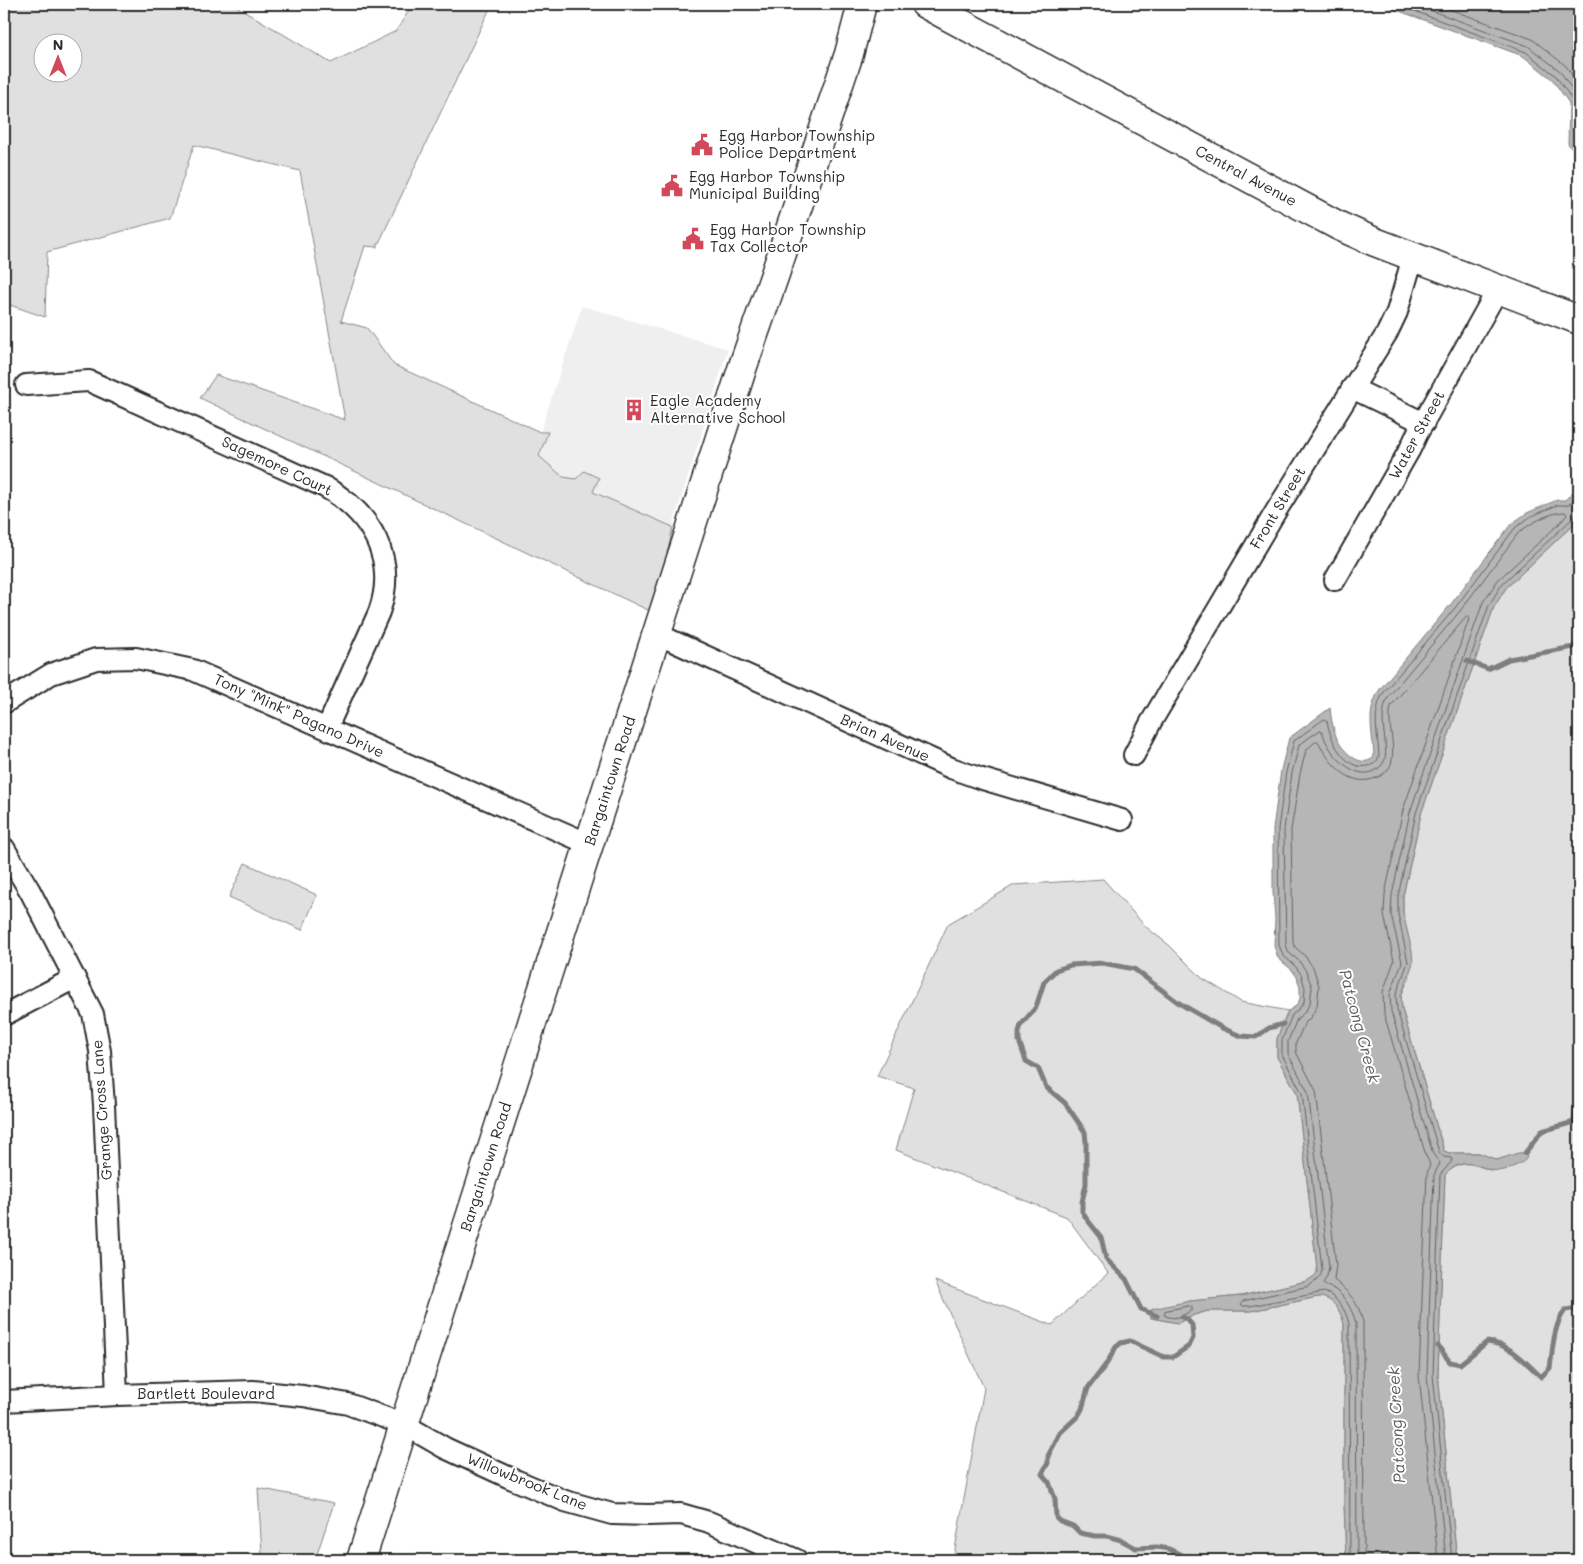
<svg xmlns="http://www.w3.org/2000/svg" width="1583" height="1564" viewBox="0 0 1583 1564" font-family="Mali,sans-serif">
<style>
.built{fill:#efefef}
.green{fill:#e0e0e0;stroke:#868686;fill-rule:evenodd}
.water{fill:#b6b6b6;stroke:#7e7e7e}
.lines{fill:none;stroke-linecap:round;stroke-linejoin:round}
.shore{stroke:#636363;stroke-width:1}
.stream{stroke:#7e7e7e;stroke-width:5}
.street-casing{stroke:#2b2b2b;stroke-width:24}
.secondary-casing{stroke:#2b2b2b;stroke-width:31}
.street{stroke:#fff;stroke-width:20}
.secondary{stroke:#fff;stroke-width:28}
.labels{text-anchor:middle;stroke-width:4;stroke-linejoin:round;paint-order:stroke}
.poi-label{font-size:15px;fill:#2b2b2b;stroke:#fff;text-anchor:start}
.street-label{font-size:15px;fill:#2b2b2b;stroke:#fff}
.water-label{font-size:16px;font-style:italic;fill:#5c5c5c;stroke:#fff}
</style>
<rect width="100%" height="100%" fill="#fff"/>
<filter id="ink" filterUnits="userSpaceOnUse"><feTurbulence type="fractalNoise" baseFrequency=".02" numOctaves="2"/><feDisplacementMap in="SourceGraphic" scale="10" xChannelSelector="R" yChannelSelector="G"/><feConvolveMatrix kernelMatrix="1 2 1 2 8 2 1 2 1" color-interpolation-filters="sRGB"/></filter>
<g filter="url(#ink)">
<path class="built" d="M 582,306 L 728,349 L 674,521 L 672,545 L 519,496 Z"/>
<g class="green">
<path d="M 4,4 L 233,4 L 331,63 L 396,31 L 413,4 L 492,4 L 377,247 L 365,246 L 341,321 L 367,328 L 394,365 L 540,432 L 548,432 L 539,456 L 563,477 L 576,479 L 584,471 L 599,478 L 593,492 L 673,527 L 663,574 L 650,611 L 200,398 L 216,375 L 345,420 L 300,171 L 194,145 L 170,218 L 47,252 L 45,317 L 4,303 ZM 42,42 L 72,42 L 72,72 L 42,72 Z"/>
<path d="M 1579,519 L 1579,1560 L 1457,1560 L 1438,1374 L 1445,1174 C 1465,1158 1471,1164 1493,1171 L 1521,1153 L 1497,1160 L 1479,1153 L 1449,1153 L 1444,1151 L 1402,1009 L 1401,996 L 1410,976 L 1403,913 L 1403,896 L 1421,814 L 1494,607 L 1506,588 Z"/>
<path d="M 245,863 L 317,895 L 302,930 L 229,897 Z"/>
<path d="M 1103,879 L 1146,927 L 1169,945 L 1202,978 L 1241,1002 L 1288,1011 L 1277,1039 L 1277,1057 L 1297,1093 L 1317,1268 L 1317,1273 L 1313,1277 L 1307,1281 L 1241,1296 L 1190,1301 L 1150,1312 L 1151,1318 L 1178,1323 L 1194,1315 L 1208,1311 L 1251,1311 L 1318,1297 C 1333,1297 1341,1311 1344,1324 L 1344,1503 L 1346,1560 L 953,1560 L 984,1388 L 935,1281 L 1052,1325 L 1108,1273 L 1067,1217 L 896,1150 L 914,1088 L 877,1076 L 948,924 L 1014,885 Z"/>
<path d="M 258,1488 L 334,1503 L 315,1560 L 139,1560 L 262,1554 Z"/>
</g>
<g class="water">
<path d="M 1380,4 L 1579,4 L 1579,158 L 1568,144 L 1569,103 L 1552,79 L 1523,56 Z"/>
<path d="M 1579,486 L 1579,519 L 1506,588 L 1494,607 L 1421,814 L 1403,896 L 1403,913 L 1412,951 L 1413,963 L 1401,996 L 1402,1009 L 1444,1151 L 1449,1153 L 1479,1153 L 1497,1160 L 1518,1153 L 1525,1153 L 1527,1157 C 1525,1162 1520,1163 1515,1166 C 1489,1179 1482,1160 1462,1164 C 1455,1165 1450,1170 1445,1175 L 1438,1374 L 1457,1560 L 1346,1560 L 1344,1503 L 1344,1324 C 1341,1311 1333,1297 1318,1297 L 1251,1311 L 1208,1311 L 1194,1315 L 1178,1323 L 1151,1318 L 1150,1312 L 1152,1309 L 1190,1301 L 1241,1296 L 1307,1281 L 1313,1277 L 1317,1273 L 1317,1268 L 1297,1093 L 1277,1057 L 1277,1039 L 1288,1011 L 1296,1006 L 1300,999 L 1300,988 L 1297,977 L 1292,970 L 1278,958 L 1274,946 L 1275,918 L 1273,892 L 1273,829 L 1281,770 L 1289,738 L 1330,708 C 1331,719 1333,729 1337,739 C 1343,751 1361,770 1374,757 C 1373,731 1365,713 1380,689 L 1451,604 L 1511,524 L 1527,513 L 1557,500 L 1565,500 Z"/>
</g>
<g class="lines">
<g class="shore">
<path d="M 1395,4 L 1526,52 L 1556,76 L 1573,101 L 1573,141 L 1579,150"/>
<path d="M 1413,4 L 1528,46 L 1560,71 L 1579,100"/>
<path d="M 1435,4 L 1532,39 L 1566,66 L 1579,86"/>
<path d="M 1189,1306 L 1192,1307 L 1192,1310 C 1182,1316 1175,1321 1164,1315 L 1165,1311 Z"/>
<path d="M 1350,1560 L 1349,1324 C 1346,1310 1338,1297 1324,1292 L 1250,1306 L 1243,1306 L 1241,1304 L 1243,1301 L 1309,1286 C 1316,1281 1321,1278 1322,1269 L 1302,1093 L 1282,1055 L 1282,1040 L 1292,1015 L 1299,1009 L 1304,1002 L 1305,988 L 1301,974 L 1295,966 L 1283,955 L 1279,945 L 1278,829 L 1286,772 L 1294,741 L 1324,719 L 1327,721 C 1330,739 1344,771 1368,766 C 1374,765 1377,762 1379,756 C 1378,734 1371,712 1384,692 L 1455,608 L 1515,528 L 1530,517 L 1557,505 L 1568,505 L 1579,494"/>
<path d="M 1357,1560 L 1356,1323 C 1352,1310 1346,1297 1334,1289 C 1330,1287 1326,1286 1323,1284 L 1327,1276 L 1329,1267 L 1308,1092 L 1288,1054 L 1288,1041 L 1297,1019 L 1305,1012 L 1310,1003 L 1312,987 L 1306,971 L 1299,961 L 1288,952 L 1286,944 L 1284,829 L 1292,773 L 1299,745 L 1320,730 L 1322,731 C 1324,736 1325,741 1328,745 C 1337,762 1363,785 1381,766 C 1394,753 1374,719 1389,696 L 1460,611 L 1519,532 C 1532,523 1549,512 1565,512 L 1567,515 L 1560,523 L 1498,580 L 1483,602 L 1410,812 L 1392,895 L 1391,914 L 1402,962 L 1390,994 L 1391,1011 L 1433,1154 L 1440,1163 L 1434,1175 L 1427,1375 L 1446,1560"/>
<path d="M 1364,1560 L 1363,1322 C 1359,1303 1349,1292 1334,1280 L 1336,1265 L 1316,1091 L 1296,1052 L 1296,1043 L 1304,1024 L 1311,1017 L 1317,1006 L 1319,986 L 1313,967 L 1305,956 L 1295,947 L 1293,943 L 1291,830 L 1300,774 L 1306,750 L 1315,742 L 1318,742 C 1329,763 1351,790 1378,777 C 1385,774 1391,768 1392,760 C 1395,742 1387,724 1391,706 L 1467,616 L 1469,619 L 1403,810 L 1385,894 L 1384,915 L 1394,961 L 1383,992 L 1384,1014 L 1426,1156 L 1430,1164 L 1427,1174 L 1419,1375 L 1438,1560"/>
<path d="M 1452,1560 L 1433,1375 L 1440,1175 L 1452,1161 L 1451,1158 L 1444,1157 L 1439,1152 L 1397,1010 L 1396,995 L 1408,962 L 1398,914 L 1398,896 L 1416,813 L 1489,605 L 1502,584 L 1574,517 L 1579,516"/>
</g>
<g class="stream">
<path d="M 1467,661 L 1488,669 L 1509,659 L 1579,646"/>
<path d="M 1525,1153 L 1542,1131 L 1574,1122 L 1577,1098 L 1579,1093"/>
<path d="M 1157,1316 L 1141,1309 L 1126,1279 L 1106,1259 L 1101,1237 L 1086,1218 L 1082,1211 L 1082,1202 L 1086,1184 L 1086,1142 L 1085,1132 L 1065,1103 L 1046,1087 L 1038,1068 L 1026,1061 L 1019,1041 L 1019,1032 L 1021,1025 L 1036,1007 L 1044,982 L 1056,970 L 1071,965 L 1103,963 L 1134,969 L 1179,1003 L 1222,1028 L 1241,1036 L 1256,1037 L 1269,1028 L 1283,1024"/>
<path d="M 1182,1317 L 1187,1319 L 1192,1325 L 1193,1338 L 1189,1346 L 1173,1357 L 1164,1357 L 1130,1341 L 1121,1343 L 1116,1347 L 1107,1363 L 1088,1388 L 1082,1409 L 1078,1416 L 1060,1433 L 1048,1456 L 1048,1463 L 1042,1474 L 1049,1482 L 1055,1499 L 1056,1517 L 1060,1521 L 1073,1526 L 1080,1533 L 1095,1536 L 1107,1536 L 1121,1540 L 1136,1548 L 1157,1547 L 1169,1549 L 1192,1560"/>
<path d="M 1438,1346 L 1450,1362 L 1460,1364 L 1487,1342 C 1511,1344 1525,1362 1541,1377 L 1550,1368 C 1553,1348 1553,1327 1565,1310 L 1572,1309 L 1579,1312"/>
</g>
<g class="street-casing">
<g id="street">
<path d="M 26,385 L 89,381 L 325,487 C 371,513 398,559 379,612 L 327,728"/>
<path d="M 1352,388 L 1424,423"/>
<path d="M 1335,580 L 1410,449 L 1417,434 L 1498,289"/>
<path d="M 657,634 L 951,768 L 979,778 L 1122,820"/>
<path d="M 4,703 L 51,674 L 96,659 L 136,658 L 193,670 L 589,844"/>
<path d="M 1134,755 L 1151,722 L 1276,511 L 1387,333 L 1397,312 L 1413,257"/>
<path d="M 4,848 L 30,891 L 93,1014 L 100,1051 L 104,1105 L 117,1395"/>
<path d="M 4,1015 L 75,978"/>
<path d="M 4,1401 L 117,1395 L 253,1391 L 303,1396 L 348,1404 L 405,1425 L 445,1448 L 508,1477 L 565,1501 L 612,1514 L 648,1515 L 681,1514 L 709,1522 L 797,1560"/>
</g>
</g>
<g class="secondary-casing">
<g id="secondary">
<path d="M 925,4 L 1339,226 L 1375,242 L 1579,320"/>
<path d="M 361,1560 L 589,844 L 743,366 L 775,274 L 849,54 L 862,4"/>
</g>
</g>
<use href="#street" class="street"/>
<use href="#secondary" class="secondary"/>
</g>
</g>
<defs>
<g id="civic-bare" transform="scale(1.725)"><path d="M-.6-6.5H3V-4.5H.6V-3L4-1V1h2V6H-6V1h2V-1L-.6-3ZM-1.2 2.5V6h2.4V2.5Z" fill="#d1495b" stroke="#fff" stroke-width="2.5" paint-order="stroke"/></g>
<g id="building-bare" transform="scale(1.725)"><path d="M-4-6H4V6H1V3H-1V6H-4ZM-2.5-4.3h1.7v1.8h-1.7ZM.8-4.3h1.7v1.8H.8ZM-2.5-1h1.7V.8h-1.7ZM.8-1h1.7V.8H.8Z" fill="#d1495b" stroke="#fff" stroke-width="2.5" paint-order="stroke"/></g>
</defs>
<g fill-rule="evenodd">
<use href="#civic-bare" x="702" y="145"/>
<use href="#civic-bare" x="672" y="186"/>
<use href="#civic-bare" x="693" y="239"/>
<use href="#building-bare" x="634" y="410"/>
</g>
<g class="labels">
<g class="poi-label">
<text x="719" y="141">Egg Harbor Township<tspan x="719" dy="17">Police Department</tspan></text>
<text x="689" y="182">Egg Harbor Township<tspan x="689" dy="17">Municipal Building</tspan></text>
<text x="710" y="235">Egg Harbor Township<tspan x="710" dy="17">Tax Collector</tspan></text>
<text x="650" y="406">Eagle Academy<tspan x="650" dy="17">Alternative School</tspan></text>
</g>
<g class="street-label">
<text transform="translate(1246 176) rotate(28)" y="5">Central Avenue</text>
<text transform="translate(1417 435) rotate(-61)" y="5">Water Street</text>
<text transform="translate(277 466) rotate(25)" y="5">Sagemore Court</text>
<text transform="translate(1278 508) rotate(-59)" y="5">Front Street</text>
<text transform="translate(299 716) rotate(24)" y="5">Tony "Mink" Pagano Drive</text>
<text transform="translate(885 738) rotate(24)" y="5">Brian Avenue</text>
<text transform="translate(610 781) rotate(-72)" y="5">Bargaintown Road</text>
<text transform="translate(102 1110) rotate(-94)" y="5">Grange Cross Lane</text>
<text transform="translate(486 1167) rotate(-72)" y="5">Bargaintown Road</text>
<text x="206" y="1399">Bartlett Boulevard</text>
<text transform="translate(527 1482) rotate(22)" y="5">Willowbrook Lane</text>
</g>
<g class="water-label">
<text transform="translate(1360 1026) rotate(75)" y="6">Patcong Creek</text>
<text transform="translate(1396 1425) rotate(-93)" y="6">Patcong Creek</text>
</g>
</g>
<rect width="1583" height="1564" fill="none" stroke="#fff" stroke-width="20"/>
<rect x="10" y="10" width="1563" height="1544" fill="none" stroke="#2b2b2b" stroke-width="2" filter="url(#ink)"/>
<g transform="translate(58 58)"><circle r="24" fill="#ffffff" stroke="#aaaaaa"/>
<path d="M0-4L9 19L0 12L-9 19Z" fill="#d1495b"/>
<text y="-8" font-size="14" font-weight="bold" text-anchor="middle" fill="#2b2b2b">N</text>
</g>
</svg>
